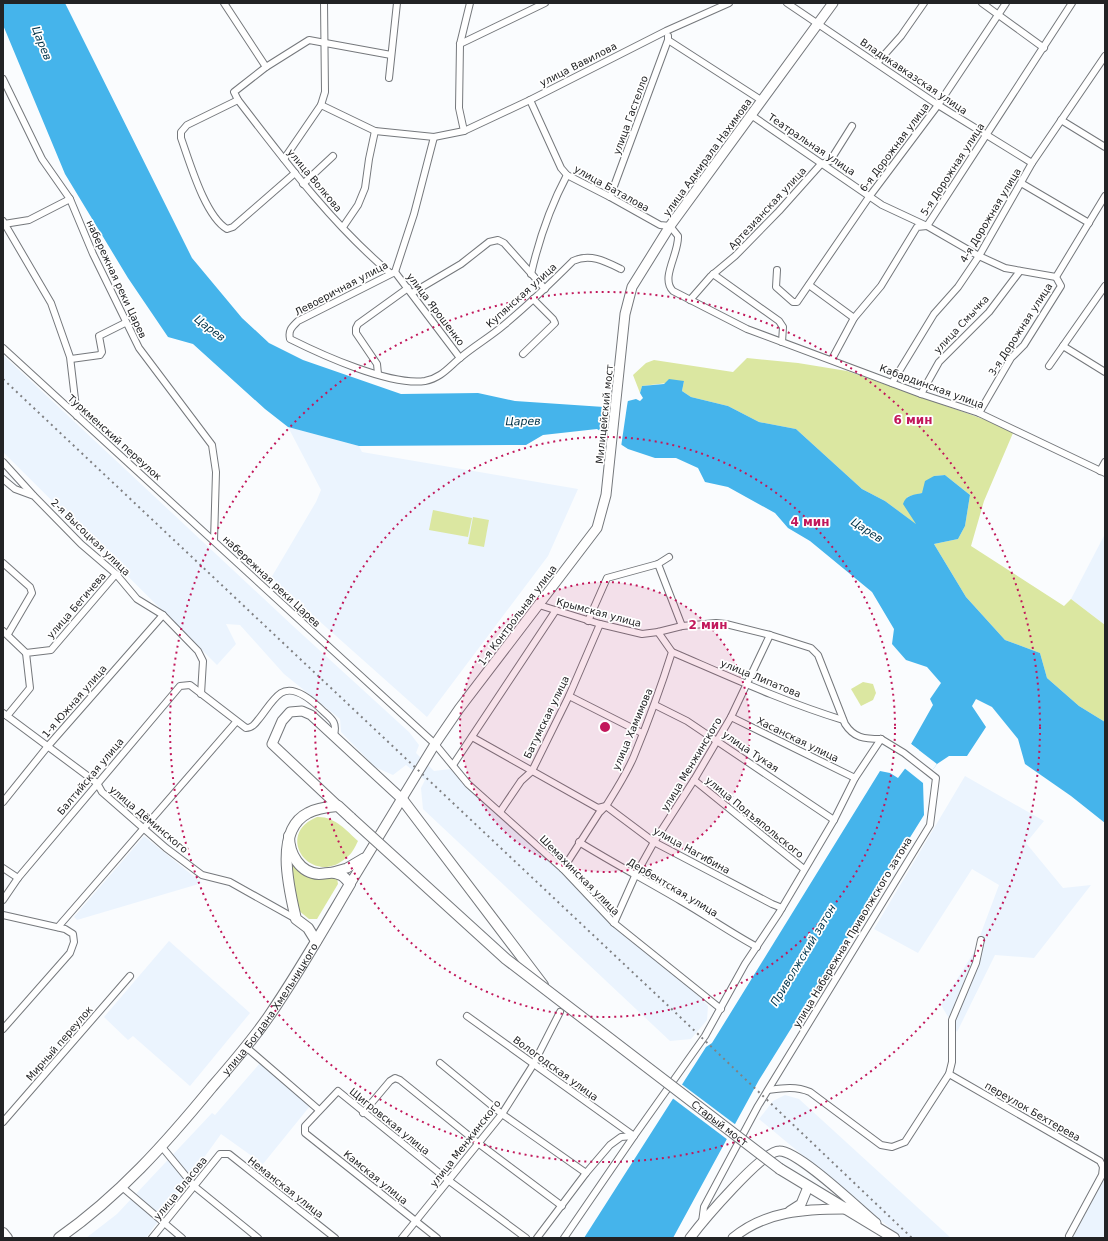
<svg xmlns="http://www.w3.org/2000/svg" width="1108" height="1241" viewBox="0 0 1108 1241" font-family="'DejaVu Sans',sans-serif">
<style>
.built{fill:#ebf4fe}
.green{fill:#dbe7a1}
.water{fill:#45b4eb}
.pier{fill:#fafcfe}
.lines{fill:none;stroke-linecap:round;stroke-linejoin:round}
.minor-casing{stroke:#75787c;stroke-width:8}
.secondary-casing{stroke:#75787c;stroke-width:11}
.primary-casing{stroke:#75787c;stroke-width:12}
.minor{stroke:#fff;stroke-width:6}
.secondary{stroke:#fff;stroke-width:9}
.primary{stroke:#fff;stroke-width:10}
.rail{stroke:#808183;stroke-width:2;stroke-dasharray:2 4;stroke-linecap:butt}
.primary-bridge-casing{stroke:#75787c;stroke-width:12;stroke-linecap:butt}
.primary-bridge{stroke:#fff;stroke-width:10}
.ring{fill:none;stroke:#c2185b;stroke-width:2;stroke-dasharray:2 4}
.labels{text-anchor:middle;stroke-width:3.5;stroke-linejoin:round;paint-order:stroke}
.street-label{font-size:10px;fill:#222325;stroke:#fff}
.water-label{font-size:11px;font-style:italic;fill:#013349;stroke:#fff}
.centre{fill:#c2185b;stroke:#fff;stroke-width:2}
.ring-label{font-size:12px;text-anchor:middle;font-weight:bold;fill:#c2185b;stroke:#fff;stroke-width:3.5;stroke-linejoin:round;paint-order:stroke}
</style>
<rect width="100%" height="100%" fill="#fafcfe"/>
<g class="built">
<path d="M 3,355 L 293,626 L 409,732 L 419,745 L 416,753 L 434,771 L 450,769 L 698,995 L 708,1006 L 707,1020 L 691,1039 L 670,1041 L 423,809 L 421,788 L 425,780 L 406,765 L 393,775 L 375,767 L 341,732 L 340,719 L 284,674 L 240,625 L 226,624 L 236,644 L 217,665 L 3,452 Z"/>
<path d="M 288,427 L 359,446 L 362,452 L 578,489 L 548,556 L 427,717 L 271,578 L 316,502 L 321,490 Z"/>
<path d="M 1105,534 L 1105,625 L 1071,599 Z"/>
<path d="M 965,776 L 1044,821 L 1026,843 L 1063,888 L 1091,885 L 1034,958 L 995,955 L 957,1032 L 941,1005 L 974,952 L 999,885 L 972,869 L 918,953 L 874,929 Z"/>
<path d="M 144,836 L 202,883 L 77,920 L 74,917 Z"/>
<path d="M 169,941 L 250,1013 L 190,1086 L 133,1036 L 128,1040 L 104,1017 Z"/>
<path d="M 261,1062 L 310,1106 L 263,1164 L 221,1134 L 146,1238 L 86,1238 L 117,1214 L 212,1113 L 215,1115 Z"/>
<path d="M 785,1095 L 799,1099 L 951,1238 L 902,1238 L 759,1119 L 773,1101 Z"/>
<path d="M 1105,1174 L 1105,1238 L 1073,1238 Z"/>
</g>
<g class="green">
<path d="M 747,358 L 798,363 L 847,371 L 986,420 L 1013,433 L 984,501 L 971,546 L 1064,606 L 1071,599 L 1105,625 L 1105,722 L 1079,706 L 1047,678 L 1040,653 L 1005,640 L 966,597 L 934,544 L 958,539 L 965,526 L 970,495 L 945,475 L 934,476 L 922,493 L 907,497 L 917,525 L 885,501 L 862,489 L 796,429 L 759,422 L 728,406 L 691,397 L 682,391 L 684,381 L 642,386 L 640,393 L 633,375 L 646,363 L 654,360 L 733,372 Z"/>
<path d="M 433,510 L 472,518 L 468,537 L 429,530 Z"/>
<path d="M 473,517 L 489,520 L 484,547 L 468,544 Z"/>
<path d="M 863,682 L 873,684 L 876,693 L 873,700 L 861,706 L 851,689 Z"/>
<path d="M 317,817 C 334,816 346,830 358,841 C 355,847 352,854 346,858 C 312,888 273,835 317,817 Z"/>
<path d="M 290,861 L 337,878 L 338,884 L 317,919 L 309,919 L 298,910 Z"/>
</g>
<path class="water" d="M 3,3 L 65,3 L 192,258 L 242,318 L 269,343 L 303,360 L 401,394 L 478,393 L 515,401 L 604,407 L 636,399 L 640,401 L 643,398 L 640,393 L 642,386 L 664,384 L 669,379 L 684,381 L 682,391 L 691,397 L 728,406 L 759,422 L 796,429 L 862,489 L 885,501 L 916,524 L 903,504 C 906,495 913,495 922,493 L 925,481 L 934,476 L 945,475 L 970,495 L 965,526 L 958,539 L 934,544 L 966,597 L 1005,640 L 1040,653 L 1047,678 L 1079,706 L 1105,722 L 1105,823 L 1071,796 L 1025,764 L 1018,739 L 992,707 L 976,699 L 972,706 L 986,727 L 967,756 L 949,756 L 937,764 L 923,782 L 924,815 L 759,1080 L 673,1238 L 584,1238 L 706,1047 L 712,1043 L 880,771 L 890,773 L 898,778 L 919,750 L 911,744 L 933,705 L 930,699 L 941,683 L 927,667 L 906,660 L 892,644 L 894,629 L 872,592 L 810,541 L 788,528 L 775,513 L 728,487 L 705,482 L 698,468 L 676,458 L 655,458 L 628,449 L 597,429 L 543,435 L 526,445 L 359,446 L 288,427 L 265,409 L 193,344 L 168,337 L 128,278 L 65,174 L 3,25 Z"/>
<g class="pier">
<path d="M 628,400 L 627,406 L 621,447 L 606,437 L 610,404 Z"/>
<path d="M 911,744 L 937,764 L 923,783 L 903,767 L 916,750 L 910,746 Z"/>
<path d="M 680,1083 L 736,1125 L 728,1140 L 671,1097 Z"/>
</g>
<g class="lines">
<g class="minor-casing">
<g id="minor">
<path d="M 224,3 L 266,67"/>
<path d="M 787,3 L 938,105 L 1032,163"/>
<path d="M 982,3 L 1044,48"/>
<path d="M 668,36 L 668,40 L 761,100"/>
<path d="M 460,44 L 545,3"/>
<path d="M 877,63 L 901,36 L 924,3"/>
<path d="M 389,78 L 397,3"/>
<path d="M 3,79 L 42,159 L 70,199 L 93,254 L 139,348 L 212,445 L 216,472 L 214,541"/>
<path d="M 238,100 L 187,125 L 181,132 L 181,138 C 190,163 205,216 227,229 L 233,227 L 295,173"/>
<path d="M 530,100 L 561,168 L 567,175 L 610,197 L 660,225 L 670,226 L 678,236 C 679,254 660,278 673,291 L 747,329 L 921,394 L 979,413 L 1105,473"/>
<path d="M 321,105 L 375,131 L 434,137 L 464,131 L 530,100 L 666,31 L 729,3"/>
<path d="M 751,115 L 882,205 L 927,226 L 979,256 L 1005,268 L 1056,277"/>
<path d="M 1061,120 L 1105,147"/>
<path d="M 464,131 L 459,108 L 460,44 L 470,3"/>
<path d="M 434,137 L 414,214 L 395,272 L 298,321 C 292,327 288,330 290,339 C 322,355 390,386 425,381 C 441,378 449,367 460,358 C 474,346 490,337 504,325 C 528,305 551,283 573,261 C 590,253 605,261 621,269"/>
<path d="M 284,159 L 321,105 L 325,92 L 324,3"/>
<path d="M 1021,183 L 1089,223"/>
<path d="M 303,184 L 333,156"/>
<path d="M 610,197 L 668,40"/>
<path d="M 3,221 L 51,303 L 70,357 L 77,416"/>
<path d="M 4,224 L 29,220 L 70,199"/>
<path d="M 343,227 L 358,205 L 365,188 L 369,159 L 375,131"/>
<path d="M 777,270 L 776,287 L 793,302 L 797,302 L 869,197 L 938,105 L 1006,3"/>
<path d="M 395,272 L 460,358"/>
<path d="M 390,273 C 331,223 285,161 238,100 L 234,92 L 266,67 L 309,40 L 391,55"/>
<path d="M 531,274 C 539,239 550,207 567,175"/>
<path d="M 713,274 L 779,321 L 783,327 L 782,342"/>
<path d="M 809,285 L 854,318"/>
<path d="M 412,293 L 461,264 L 489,242 L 498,240 L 504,243 L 545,289"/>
<path d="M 690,300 L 711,276 L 735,256 L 779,211 L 821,164 L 830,161 L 852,126"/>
<path d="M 1063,346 L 1105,372"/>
<path d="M 3,348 L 435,744 L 468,784 L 563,869 L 614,923 L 721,1009"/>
<path d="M 523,354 L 555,323 L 553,319 L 533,299"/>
<path d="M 71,359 L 100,355 L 102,352 L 99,336 L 125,323"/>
<path d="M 832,359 L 854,318 L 881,286 L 917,227 L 927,226 L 1072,3"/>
<path d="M 1049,366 L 1105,286"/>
<path d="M 378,374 L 377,364 L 356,333 L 356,328 L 358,324 L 408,288"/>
<path d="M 892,383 L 934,314 L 958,287 L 979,256 L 1032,163 L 1105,56"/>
<path d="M 921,394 L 939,362 L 989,312 L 1020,271"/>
<path d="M 979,413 L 1011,358 L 1024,345 L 1061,286 L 1056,277 L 1105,196"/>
<path d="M 3,462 L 33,495"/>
<path d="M 1100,471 L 1105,462"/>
<path d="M 3,479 L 15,489 L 34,496 L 81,544 L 116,574 L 137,599 L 163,615 L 198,651 L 203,661 L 201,694"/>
<path d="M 3,563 L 30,587 L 32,593 L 8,634"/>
<path d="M 658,564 L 682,626"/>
<path d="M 539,605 L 600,624 L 642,634 L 658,632 L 682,626 L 716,623 L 726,624 L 770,635 L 811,648 L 818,655 L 845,724 C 854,738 864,739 881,739"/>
<path d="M 588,621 L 607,578 L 658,564 L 669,557"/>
<path d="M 3,631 L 26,653"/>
<path d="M 672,652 C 728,676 784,702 843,720"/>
<path d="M 569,696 L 642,733"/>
<path d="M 655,705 L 687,721 L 834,820"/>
<path d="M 3,713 L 97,783 L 102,792 L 166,848 L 202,875 L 230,882 L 296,919"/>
<path d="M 7,716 L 30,688 L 26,653 L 51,650 L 116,574"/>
<path d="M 731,717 L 855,778"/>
<path d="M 472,737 L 598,808 L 606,806 L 654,842 L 772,904 L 782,908"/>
<path d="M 453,765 L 556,610"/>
<path d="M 694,780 L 804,869"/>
<path d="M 3,802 L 48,746 L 163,615"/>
<path d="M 500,812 L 521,781 L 532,771 L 569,696 L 600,624"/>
<path d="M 579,842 C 613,863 647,881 681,901 C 707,916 731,933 757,947"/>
<path d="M 3,868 L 18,878"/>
<path d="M 563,869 L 599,813 L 606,806 C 616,790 627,773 634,756 C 648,722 661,687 672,652 L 658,632"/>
<path d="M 3,900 L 18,878 L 180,686 L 190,685 L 246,728 C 252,728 255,724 258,720 C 265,712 272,699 281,693 C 295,684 315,703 324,712 C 333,720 337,723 334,735"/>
<path d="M 3,915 L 65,929 L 73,934 L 74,942 L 70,953 L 3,1029"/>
<path d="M 614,923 L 635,876 L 654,842 L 694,780 L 731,717 L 770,635"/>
<path d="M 58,927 L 236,722"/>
<path d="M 467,1016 L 634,1136 L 564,1238"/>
<path d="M 246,1047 L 319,1110"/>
<path d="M 440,1063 L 502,1114 L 586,1173"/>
<path d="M 949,1074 L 1100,1161 L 1103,1167 L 1102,1175 L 1069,1236"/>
<path d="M 769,1090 C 783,1088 796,1086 810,1092 L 881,1145 L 892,1147 L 905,1142 L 949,1074 L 952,1062 L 952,1020 L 976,963 L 981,940"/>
<path d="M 363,1113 L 390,1081 L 395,1078 L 400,1080 L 478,1143 L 562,1206"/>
<path d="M 3,1122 L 130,976"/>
<path d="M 162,1147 L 194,1186 L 258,1238"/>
<path d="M 122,1187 L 182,1238"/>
<path d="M 702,1222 L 704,1207 L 758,1106 L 930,825 L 936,778 L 904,753 L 881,739"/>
<path d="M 152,1238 L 220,1154 L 229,1154 L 335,1238"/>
<path d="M 402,1238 L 502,1114 L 533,1065 L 560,1012"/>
<path d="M 437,1238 L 305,1133 L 305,1126 L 338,1091 L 448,1180 L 526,1238"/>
<path d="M 537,1238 L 586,1173 L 610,1145 L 621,1137 L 634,1136 L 705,1036 L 745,964 L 779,913 L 834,820 L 855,778 L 881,739"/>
</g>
</g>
<g class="secondary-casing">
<g id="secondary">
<path d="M 338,806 L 272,744 L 282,721 L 290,712 L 302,711 L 311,715 L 402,799"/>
<path d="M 333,872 L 347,868 L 364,858"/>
<path d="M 350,884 L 435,744 L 459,709 L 597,528 L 606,495 L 625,314 L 632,287 L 670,226 L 833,3"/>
<path d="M 790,1211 L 801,1204 L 808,1187"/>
<path d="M 690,1238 C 702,1222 762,1151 779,1151 C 798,1150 859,1209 876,1223"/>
<path d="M 733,1238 C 765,1211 805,1209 845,1209 L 846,1207"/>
</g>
</g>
<g class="primary-casing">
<g id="primary">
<path d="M 402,799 L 543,985"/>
<path d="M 316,941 L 308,928 L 296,919 C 289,889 274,830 308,813 C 317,808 328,807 338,806 L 351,818"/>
<path d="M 780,1169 L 894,1238"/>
<path d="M 3,1233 L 7,1238"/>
<path id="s1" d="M 59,1238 C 119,1196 166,1143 212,1087 C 232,1064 252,1041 269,1016 C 298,974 324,928 350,884 C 347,880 344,875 338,874 C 332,871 326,874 319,874 C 300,873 289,854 289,836"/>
</g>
</g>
<use href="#minor" class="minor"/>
<use href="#secondary" class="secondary"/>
<use href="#primary" class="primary"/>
<path class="rail" d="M 3,379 L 678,1015 L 912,1238"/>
<g class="primary-bridge-casing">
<g id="primary-bridge">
<path id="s2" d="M 351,818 L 506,959 L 780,1169"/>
</g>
</g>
<use href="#primary-bridge" class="primary-bridge"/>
</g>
<circle cx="605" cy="727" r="145" fill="#c2185b" fill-opacity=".12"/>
<g class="ring">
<circle cx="605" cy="727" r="145"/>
<circle cx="605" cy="727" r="290"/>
<circle cx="605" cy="727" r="435"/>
</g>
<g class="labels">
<g class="street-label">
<text transform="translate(578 64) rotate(-27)" y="4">улица Вавилова</text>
<text transform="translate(914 76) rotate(34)" y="4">Владикавказская улица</text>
<text transform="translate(630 115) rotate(-70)" y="4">улица Гастелло</text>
<text transform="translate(812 144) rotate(34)" y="4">Театральная улица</text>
<text transform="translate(894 147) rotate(-53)" y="4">6-я Дорожная улица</text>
<text transform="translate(707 157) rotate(-54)" y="4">улица Адмирала Нахимова</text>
<text transform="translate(952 169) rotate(-57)" y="4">5-я Дорожная улица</text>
<text transform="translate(315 180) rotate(50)" y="4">улица Волкова</text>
<text transform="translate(612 188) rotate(29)" y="4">улица Баталова</text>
<text transform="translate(767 208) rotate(-47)" y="4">Артезианская улица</text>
<text transform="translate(990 215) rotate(-59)" y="4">4-я Дорожная улица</text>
<text transform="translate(117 279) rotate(65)" y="4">набережная реки Царев</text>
<text transform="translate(341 288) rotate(-28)" y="4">Левоеричная улица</text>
<text transform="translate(521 295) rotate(-42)" y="4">Купянская улица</text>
<text transform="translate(436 309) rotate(53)" y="4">улица Ярошенко</text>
<text transform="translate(961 324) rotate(-47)" y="4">улица Смычка</text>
<text transform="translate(1020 329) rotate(-57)" y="4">3-я Дорожная улица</text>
<text transform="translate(932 386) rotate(20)" y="4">Кабардинская улица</text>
<text transform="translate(604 414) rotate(-84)" y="4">Милицейский мост</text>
<text transform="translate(115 437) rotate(42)" y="4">Туркменский переулок</text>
<text transform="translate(91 537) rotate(44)" y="4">2-я Высоцкая улица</text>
<text transform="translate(272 581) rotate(43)" y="4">набережная реки Царев</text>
<text transform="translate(76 605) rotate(-49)" y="4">улица Бегичева</text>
<text transform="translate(599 612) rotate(15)" y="4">Крымская улица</text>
<text transform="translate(517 615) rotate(-53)" y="4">1-я Контрольная улица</text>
<text transform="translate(761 678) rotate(22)" y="4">улица Липатова</text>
<text transform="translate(74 701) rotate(-49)" y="4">1-я Южная улица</text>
<text transform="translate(546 717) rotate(-64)" y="4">Батумская улица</text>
<text transform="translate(632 729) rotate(-67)" y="4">улица Хамимова</text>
<text transform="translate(798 739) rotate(26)" y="4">Хасанская улица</text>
<text transform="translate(751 751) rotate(34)" y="4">улица Тукая</text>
<text transform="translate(691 764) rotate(-59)" y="4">улица Менжинского</text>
<text transform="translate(90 776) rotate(-50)" y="4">Балтийская улица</text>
<text transform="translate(755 817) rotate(39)" y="4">улица Подъяпольского</text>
<text transform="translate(149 819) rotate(40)" y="4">улица Дёминского</text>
<text transform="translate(692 850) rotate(29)" y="4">улица Нагибина</text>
<text transform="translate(580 875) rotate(45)" y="4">Шемахинская улица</text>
<text transform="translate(673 887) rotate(31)" y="4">Дербентская улица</text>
<text transform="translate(852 932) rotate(-59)" y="4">улица Набережная Приволжского затона</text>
<text dy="4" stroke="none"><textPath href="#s1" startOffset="313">улица Богдана Хмельницкого</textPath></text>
<text transform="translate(59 1043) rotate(-49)" y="4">Мирный переулок</text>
<text transform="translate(556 1068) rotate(36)" y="4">Вологодская улица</text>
<text transform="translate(1033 1111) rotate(30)" y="4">переулок Бехтерева</text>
<text transform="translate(390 1121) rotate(39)" y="4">Щигровская улица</text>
<text dy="4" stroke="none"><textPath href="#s2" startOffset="479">Старый мост</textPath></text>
<text transform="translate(465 1143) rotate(-52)" y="4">улица Менжинского</text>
<text transform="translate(376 1177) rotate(39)" y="4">Камская улица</text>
<text transform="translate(286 1187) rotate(38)" y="4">Неманская улица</text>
<text transform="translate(180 1188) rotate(-51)" y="4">улица Власова</text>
</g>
<g class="water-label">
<text transform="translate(42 43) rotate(68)" y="4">Царев</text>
<text transform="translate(210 328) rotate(37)" y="4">Царев</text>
<text transform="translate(523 421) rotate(-1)" y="4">Царев</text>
<text transform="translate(867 530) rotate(33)" y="4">Царев</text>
<text transform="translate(803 955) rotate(-59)" y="4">Приволжский затон</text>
</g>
</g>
<circle cx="605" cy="727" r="6" class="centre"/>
<g class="ring-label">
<text x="913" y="424">6 мин</text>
<text x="810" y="526">4 мин</text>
<text x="708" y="629">2 мин</text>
</g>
<rect width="1108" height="1241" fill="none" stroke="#222325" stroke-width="8"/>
</svg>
